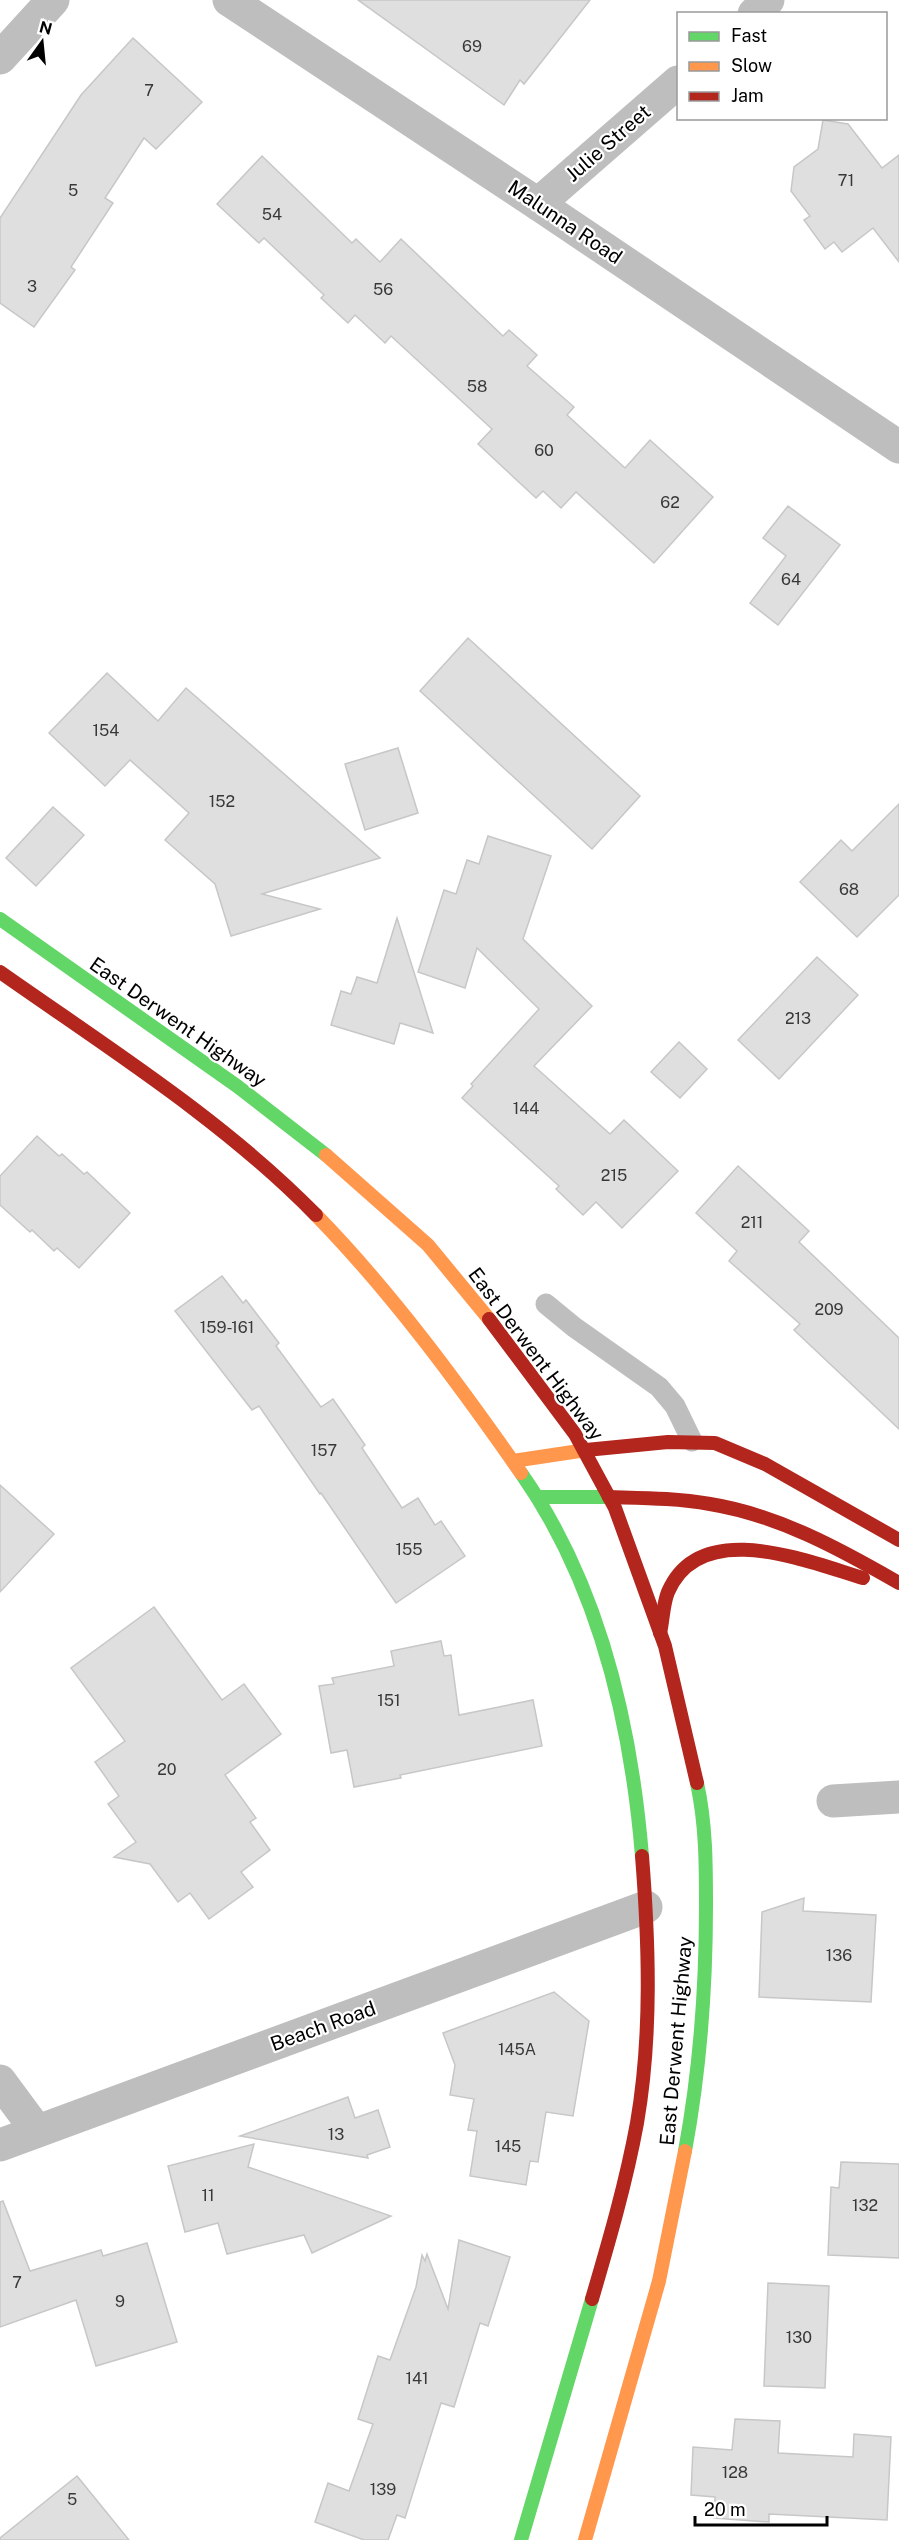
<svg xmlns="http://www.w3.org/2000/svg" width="899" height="2540" viewBox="0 0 899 2540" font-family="'Public Sans',sans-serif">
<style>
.building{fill:#dfdfdf;stroke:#c7c7c7;stroke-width:1.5}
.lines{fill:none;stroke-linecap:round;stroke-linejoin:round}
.lane{stroke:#bebebe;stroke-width:21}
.street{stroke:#bebebe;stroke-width:33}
.fast{stroke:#63d668;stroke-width:14}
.slow{stroke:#ff974d;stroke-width:14}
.jam{stroke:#b3261e;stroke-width:14}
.labels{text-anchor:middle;stroke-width:4.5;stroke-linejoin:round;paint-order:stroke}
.number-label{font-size:16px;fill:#383838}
.street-label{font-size:20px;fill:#000;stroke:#fff}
</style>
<rect width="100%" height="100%" fill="#fff"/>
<g class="building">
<path d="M 358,0 L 590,0 L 524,84 L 520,80 L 504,105 Z"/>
<path d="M 133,38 L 202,102 L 156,149 L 144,138 L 105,198 L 113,203 L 71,267 L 75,270 L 34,327 L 0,303 L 0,218 L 81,95 Z"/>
<path d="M 823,120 L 848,124 L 882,168 L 899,155 L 899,262 L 873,228 L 842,252 L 834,242 L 825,249 L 804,220 L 810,216 L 791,191 L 794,167 L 818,149 Z"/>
<path d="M 262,156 L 352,243 L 356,239 L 380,262 L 401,239 L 503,336 L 509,330 L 537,355 L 527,366 L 574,407 L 567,415 L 625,468 L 650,440 L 713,497 L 654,563 L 576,492 L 561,508 L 543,491 L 536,498 L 478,444 L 492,429 L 391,336 L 385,343 L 355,315 L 348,323 L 321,298 L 324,295 L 264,238 L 259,243 L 217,204 Z"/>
<path d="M 788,506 L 840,545 L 778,625 L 750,603 L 786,556 L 763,538 Z"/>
<path d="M 468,638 L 640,796 L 592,849 L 420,691 Z"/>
<path d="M 107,673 L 158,721 L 186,688 L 380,858 L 262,894 L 320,909 L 231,936 L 215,884 L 165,840 L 189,813 L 130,760 L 105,786 L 49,733 Z"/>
<path d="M 398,748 L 418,813 L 365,830 L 345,764 Z"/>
<path d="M 899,804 L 899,895 L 857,937 L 800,882 L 841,840 L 852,851 Z"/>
<path d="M 53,807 L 84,835 L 36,886 L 6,858 Z"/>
<path d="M 488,836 L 551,856 L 523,939 L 592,1006 L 534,1066 L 610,1134 L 624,1120 L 678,1171 L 622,1228 L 596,1202 L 583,1215 L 556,1189 L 559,1186 L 462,1098 L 473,1086 L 471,1084 L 539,1009 L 477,948 L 465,988 L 418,972 L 444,890 L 456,894 L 467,860 L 479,864 Z"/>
<path d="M 397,918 L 433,1033 L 400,1023 L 394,1044 L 331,1025 L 341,991 L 351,994 L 357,977 L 377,983 Z"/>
<path d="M 817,957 L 858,995 L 779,1079 L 738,1040 Z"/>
<path d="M 679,1042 L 707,1069 L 680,1098 L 651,1072 Z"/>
<path d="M 37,1136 L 59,1156 L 62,1154 L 84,1174 L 87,1172 L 130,1213 L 79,1268 L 57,1248 L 54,1251 L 32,1230 L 30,1232 L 0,1205 L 0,1176 Z"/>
<path d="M 738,1166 L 809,1231 L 799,1242 L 899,1338 L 899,1429 L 794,1330 L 800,1324 L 729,1261 L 737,1251 L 696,1213 Z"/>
<path d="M 222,1276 L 243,1303 L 246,1300 L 279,1343 L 276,1346 L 321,1407 L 333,1399 L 365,1445 L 362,1448 L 402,1508 L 418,1498 L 435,1525 L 441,1521 L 465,1556 L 396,1603 L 321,1493 L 320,1494 L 259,1406 L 252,1410 L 175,1311 Z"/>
<path d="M 0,1485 L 54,1534 L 0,1592 Z"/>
<path d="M 154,1607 L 222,1700 L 244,1684 L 281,1734 L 225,1775 L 256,1818 L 250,1822 L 270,1850 L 241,1872 L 253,1887 L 209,1919 L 190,1893 L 178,1902 L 150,1864 L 114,1857 L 136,1842 L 108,1804 L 119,1796 L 95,1762 L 125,1741 L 71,1668 Z"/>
<path d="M 441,1641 L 444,1656 L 451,1655 L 459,1715 L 533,1700 L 542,1746 L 400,1775 L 401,1778 L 354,1787 L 347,1750 L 331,1753 L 319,1686 L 334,1684 L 332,1678 L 394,1666 L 391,1651 Z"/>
<path d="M 804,1898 L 803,1911 L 876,1915 L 871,2002 L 759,1997 L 762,1912 Z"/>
<path d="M 554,1992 L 589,2021 L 573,2116 L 546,2112 L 538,2162 L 530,2161 L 526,2185 L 470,2176 L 477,2131 L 468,2130 L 474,2099 L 450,2095 L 455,2065 L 443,2033 Z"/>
<path d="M 348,2097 L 355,2118 L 378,2110 L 390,2147 L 367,2155 L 368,2158 L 240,2136 Z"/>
<path d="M 254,2144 L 248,2167 L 391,2216 L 312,2253 L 304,2235 L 227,2254 L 218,2223 L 185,2232 L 168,2166 Z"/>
<path d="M 841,2162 L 899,2164 L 899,2258 L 828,2255 L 831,2187 L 839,2188 Z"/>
<path d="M 3,2201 L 30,2271 L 101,2250 L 103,2256 L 147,2243 L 177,2342 L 96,2366 L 76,2300 L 0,2327 L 0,2202 Z"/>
<path d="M 459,2240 L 510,2257 L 488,2326 L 480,2323 L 454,2407 L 441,2403 L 405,2518 L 397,2515 L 388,2540 L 364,2540 L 315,2522 L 328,2483 L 349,2491 L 373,2424 L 358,2419 L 378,2356 L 390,2360 L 416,2287 L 422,2255 L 425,2261 L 427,2254 L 448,2309 Z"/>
<path d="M 768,2283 L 829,2286 L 825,2388 L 764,2386 Z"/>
<path d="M 735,2419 L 780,2421 L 778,2453 L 853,2457 L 854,2434 L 891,2437 L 887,2520 L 769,2514 L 769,2522 L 714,2518 L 715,2497 L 691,2495 L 693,2447 L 732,2450 Z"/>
<path d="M 77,2476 L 129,2540 L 0,2540 L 0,2538 Z"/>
</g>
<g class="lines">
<path class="lane" d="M 546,1304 L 574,1327 L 659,1387 L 675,1406 L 692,1441"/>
<g class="street">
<path d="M 229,0 L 538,204 L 899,447"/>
<path d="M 754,14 L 768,0"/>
<path d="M 0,58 L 53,0"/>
<path d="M 538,204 L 678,82"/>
<path d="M 833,1801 L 899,1797"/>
<path d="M 0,2081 L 37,2131"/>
<path d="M 0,2145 L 646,1907"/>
</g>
<g class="fast">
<path d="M 0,919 L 237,1086 L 326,1155"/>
<path d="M 521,1473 C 599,1584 631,1722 642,1856"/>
<path d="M 537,1497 L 609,1497"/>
<path d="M 685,2151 C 700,2070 706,1988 706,1906 C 706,1865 706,1824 697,1783"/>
<path d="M 521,2540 L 592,2299"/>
</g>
<g class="slow">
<path d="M 326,1155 L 428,1245 L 489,1319"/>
<path d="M 316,1215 C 392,1293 458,1383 521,1473"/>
<path d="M 513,1461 L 586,1450"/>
<path d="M 585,2540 L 659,2281 L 685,2151"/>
</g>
<g class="jam">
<path d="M 0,972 C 108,1048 223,1120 316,1215"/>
<path d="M 489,1319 L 575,1434 L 615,1508 L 665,1646 L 697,1783"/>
<path d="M 586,1450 L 668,1442 L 715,1443 L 765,1464 L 899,1540"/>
<path d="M 609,1497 C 643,1498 676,1498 710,1504 C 778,1515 840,1549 899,1583"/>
<path d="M 660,1633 C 663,1620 663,1604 668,1592 C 700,1517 806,1561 863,1578"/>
<path d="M 592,2299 C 609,2241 626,2183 637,2123 C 652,2036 649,1944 642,1856"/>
</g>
</g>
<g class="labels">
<g class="number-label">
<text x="472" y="52">69</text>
<text x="149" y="96">7</text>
<text x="846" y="186">71</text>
<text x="73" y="196">5</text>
<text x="272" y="220">54</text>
<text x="32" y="292">3</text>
<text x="383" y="295">56</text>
<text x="477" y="392">58</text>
<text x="544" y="456">60</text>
<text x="670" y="508">62</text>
<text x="791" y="585">64</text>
<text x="106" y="736">154</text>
<text x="222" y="807">152</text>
<text x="849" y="895">68</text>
<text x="798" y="1024">213</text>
<text x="526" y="1114">144</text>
<text x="614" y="1181">215</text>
<text x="752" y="1228">211</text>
<text x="829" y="1315">209</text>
<text x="227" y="1333">159-161</text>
<text x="324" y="1456">157</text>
<text x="409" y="1555">155</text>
<text x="389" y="1706">151</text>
<text x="167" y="1775">20</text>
<text x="839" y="1961">136</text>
<text x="517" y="2055">145A</text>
<text x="336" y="2140">13</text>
<text x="508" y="2152">145</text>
<text x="208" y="2201">11</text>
<text x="865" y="2211">132</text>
<text x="17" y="2288">7</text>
<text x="120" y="2307">9</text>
<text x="799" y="2343">130</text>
<text x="417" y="2384">141</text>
<text x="735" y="2478">128</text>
<text x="383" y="2495">139</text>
<text x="72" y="2505">5</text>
</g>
<g class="street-label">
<text transform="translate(608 143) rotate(-41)" y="7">Julie Street</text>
<text transform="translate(565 222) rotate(34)" y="7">Malunna Road</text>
<text transform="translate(178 1022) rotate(35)" y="7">East Derwent Highway</text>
<text transform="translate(536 1354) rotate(53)" y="7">East Derwent Highway</text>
<text transform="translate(323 2026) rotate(-20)" y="7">Beach Road</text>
<text transform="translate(676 2041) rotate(-85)" y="7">East Derwent Highway</text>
</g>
</g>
<rect x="677" y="12" width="210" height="108" fill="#ffffff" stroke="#999999" stroke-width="1.5"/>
<rect x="689" y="32" width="30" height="9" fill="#63d668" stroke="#999999" stroke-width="1.5"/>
<text x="731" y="42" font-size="18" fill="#000000">Fast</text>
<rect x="689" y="62" width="30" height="9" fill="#ff974d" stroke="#999999" stroke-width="1.5"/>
<text x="731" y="72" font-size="18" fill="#000000">Slow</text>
<rect x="689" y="92" width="30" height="9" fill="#b3261e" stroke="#999999" stroke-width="1.5"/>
<text x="731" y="102" font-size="18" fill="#000000">Jam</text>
<g transform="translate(42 42) rotate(15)" stroke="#ffffff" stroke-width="4.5" paint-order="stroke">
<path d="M0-4.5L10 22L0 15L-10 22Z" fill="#000000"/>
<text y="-9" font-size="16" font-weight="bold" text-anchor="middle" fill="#000000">N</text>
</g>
<path d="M695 2516v9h132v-9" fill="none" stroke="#000000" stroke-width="3"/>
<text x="704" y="2516" font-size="18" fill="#000000" stroke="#ffffff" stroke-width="4.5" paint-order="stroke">20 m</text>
</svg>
